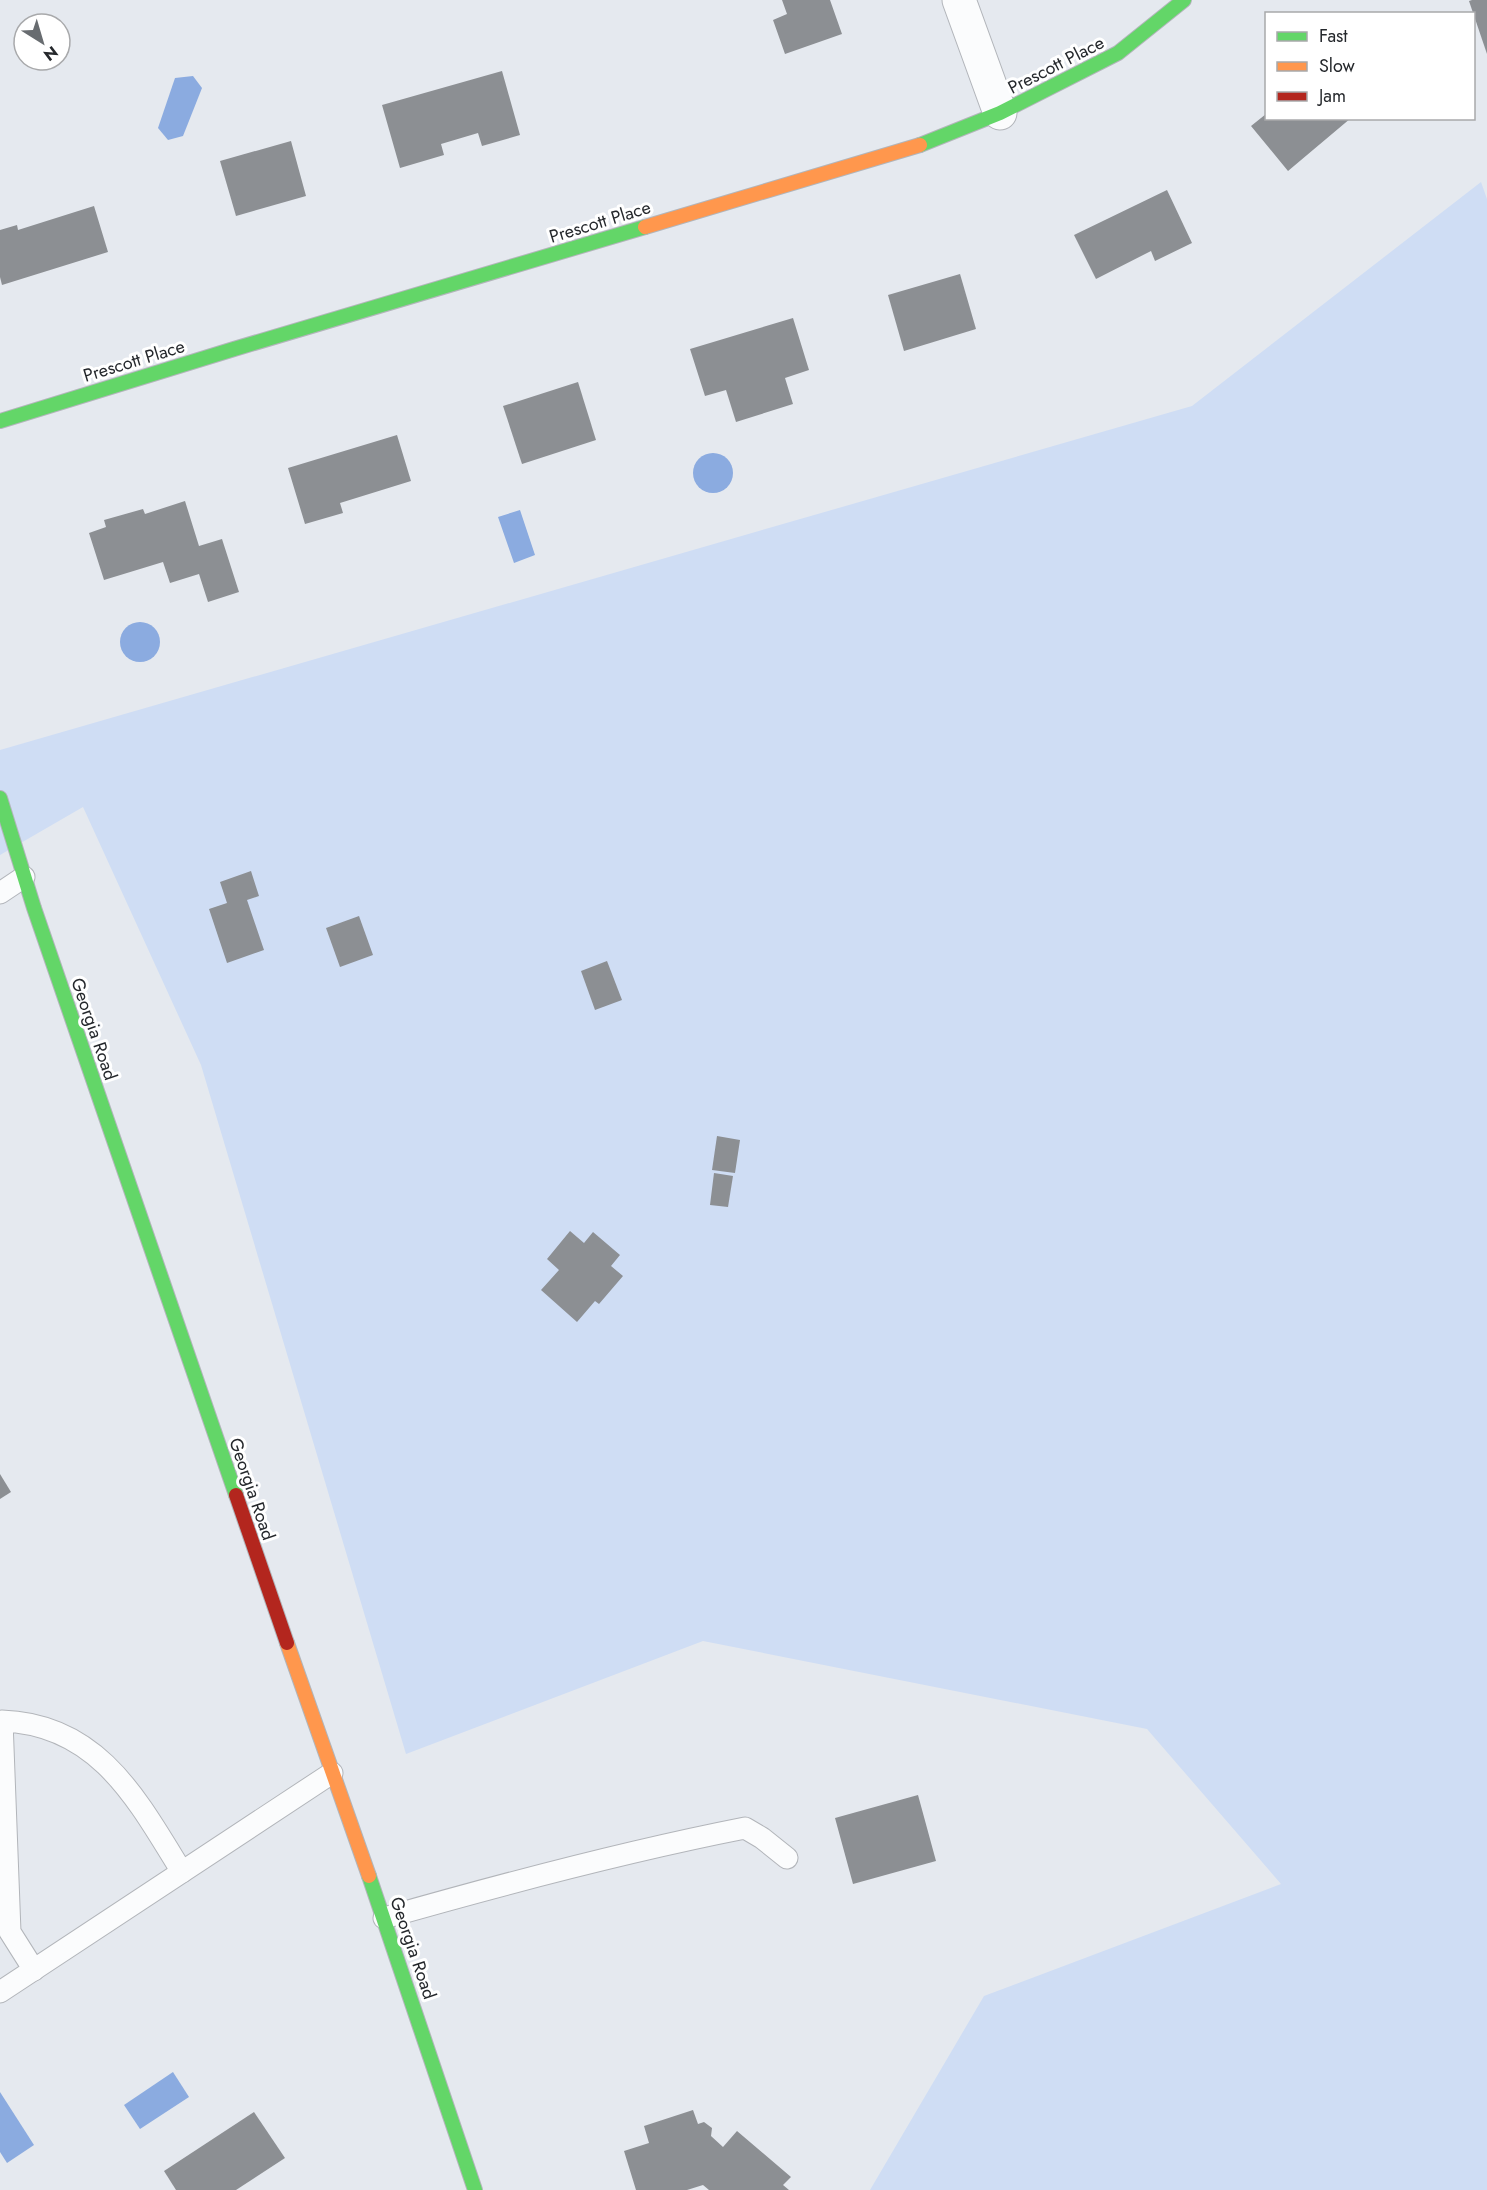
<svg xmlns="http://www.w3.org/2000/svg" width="1487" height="2190" viewBox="0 0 1487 2190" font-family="Jost,sans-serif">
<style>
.green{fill:#cfddf4}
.water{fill:#8babe0}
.building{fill:#8c8f93}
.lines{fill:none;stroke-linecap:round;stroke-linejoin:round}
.lane-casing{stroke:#b2b5ba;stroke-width:23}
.street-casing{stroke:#b2b5ba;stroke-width:35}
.fast-casing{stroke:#b2b5ba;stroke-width:16}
.slow-casing{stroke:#b2b5ba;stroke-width:16}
.jam-casing{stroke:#b2b5ba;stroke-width:16}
.lane{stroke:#fbfcfd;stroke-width:21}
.street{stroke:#fbfcfd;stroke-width:33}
.fast{stroke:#63d668;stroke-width:14}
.slow{stroke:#ff974d;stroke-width:14}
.jam{stroke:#b3261e;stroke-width:14}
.labels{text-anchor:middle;stroke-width:6;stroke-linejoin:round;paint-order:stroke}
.street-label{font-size:18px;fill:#25282c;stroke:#fff}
</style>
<rect width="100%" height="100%" fill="#e5e9ef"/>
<path class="green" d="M 1481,182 L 1487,199 L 1487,2190 L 870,2190 L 984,1996 L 1281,1884 L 1147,1729 L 703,1641 L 406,1754 L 201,1065 L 83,807 L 0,855 L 0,750 L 1192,406 Z"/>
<g class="water">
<path d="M 193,76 L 202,88 L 183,136 L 168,140 L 158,128 L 175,78 Z"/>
<circle cx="713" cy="473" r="20"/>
<path d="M 520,510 L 535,555 L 514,563 L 498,517 Z"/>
<circle cx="140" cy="642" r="20"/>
<path d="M 173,2072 L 189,2097 L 140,2129 L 124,2105 Z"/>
<path d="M 0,2092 L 34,2145 L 7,2163 L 0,2152 Z"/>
</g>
<g class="building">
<path d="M 782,0 L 830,0 L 842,34 L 785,54 L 773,20 L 787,14 Z"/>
<path d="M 1472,0 L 1487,0 L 1487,54 L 1469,1 Z"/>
<path d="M 502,71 L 520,135 L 482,146 L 478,133 L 441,144 L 444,155 L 400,168 L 382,105 Z"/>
<path d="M 1266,114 L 1266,118 L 1351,118 L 1288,171 L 1251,126 Z"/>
<path d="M 291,141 L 306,196 L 236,216 L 220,161 Z"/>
<path d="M 1167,190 L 1192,243 L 1155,261 L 1151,251 L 1096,279 L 1074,235 Z"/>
<path d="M 94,206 L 108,252 L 2,285 L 0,277 L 0,230 L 17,225 L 18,230 Z"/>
<path d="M 960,274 L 976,329 L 904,351 L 888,295 Z"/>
<path d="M 793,318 L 809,370 L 785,378 L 793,404 L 736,422 L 726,390 L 705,396 L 690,349 Z"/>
<path d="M 578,382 L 596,440 L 522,464 L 503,406 Z"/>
<path d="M 397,435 L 411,481 L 340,503 L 343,513 L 305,524 L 288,468 Z"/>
<path d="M 185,501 L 199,546 L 222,539 L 239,592 L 208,602 L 199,574 L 170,583 L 163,562 L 104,580 L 89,533 L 106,527 L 104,520 L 143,509 L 145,514 Z"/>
<path d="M 251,871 L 259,896 L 247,900 L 264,950 L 227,963 L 209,909 L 227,903 L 220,882 Z"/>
<path d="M 359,916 L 373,955 L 340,967 L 326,928 Z"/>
<path d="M 607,961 L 622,1000 L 595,1010 L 581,971 Z"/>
<path d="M 717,1136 L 740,1140 L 735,1173 L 712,1170 Z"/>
<path d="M 714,1173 L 733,1176 L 728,1207 L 710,1205 Z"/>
<path d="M 570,1231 L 584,1243 L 593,1232 L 620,1255 L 611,1266 L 623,1276 L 599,1304 L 595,1301 L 577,1322 L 541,1290 L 559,1270 L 547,1259 Z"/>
<path d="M 0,1474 L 11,1492 L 0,1499 Z"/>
<path d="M 918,1795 L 936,1861 L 853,1884 L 835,1818 Z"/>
<path d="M 693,2110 L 698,2124 L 704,2122 L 712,2128 L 711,2136 L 723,2147 L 737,2131 L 791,2177 L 783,2185 L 789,2190 L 709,2190 L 703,2185 L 687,2190 L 636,2190 L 624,2151 L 649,2143 L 644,2126 Z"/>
<path d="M 254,2112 L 285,2158 L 236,2190 L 176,2190 L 164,2171 Z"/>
</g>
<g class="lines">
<g class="lane-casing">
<g id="lane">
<path d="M 0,893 L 24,877"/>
<path d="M 384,1918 C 503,1884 623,1852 745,1828 L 762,1838 L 787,1858"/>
<path d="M 34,1970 L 10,1932 L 2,1721 C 98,1724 137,1799 182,1872"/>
<path d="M 0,1992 L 332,1773"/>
</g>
</g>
<g class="street-casing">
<path id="street" d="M 959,0 L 1000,113"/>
</g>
<g class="fast-casing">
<g id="fast">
<path d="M 920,145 L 1000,113 L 1118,53 L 1184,0"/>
<path d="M 0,421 L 234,349 L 645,227"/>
<path d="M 0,798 L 34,908 L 236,1495"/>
<path d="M 369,1876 L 475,2190"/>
</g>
</g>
<g class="slow-casing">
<g id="slow">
<path d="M 645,227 L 920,145"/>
<path d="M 287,1643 L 369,1876"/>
</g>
</g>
<g class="jam-casing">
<path id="jam" d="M 236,1495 L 287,1643"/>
</g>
<use href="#lane" class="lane"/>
<use href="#street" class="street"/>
<use href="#fast" class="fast"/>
<use href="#slow" class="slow"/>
<use href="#jam" class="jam"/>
</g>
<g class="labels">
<g class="street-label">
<text transform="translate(1056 65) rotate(-27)" y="6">Prescott Place</text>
<text transform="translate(600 222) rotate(-17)" y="6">Prescott Place</text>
<text transform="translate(134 361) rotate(-17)" y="6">Prescott Place</text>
<text transform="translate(94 1029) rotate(71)" y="6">Georgia Road</text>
<text transform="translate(252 1489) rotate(71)" y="6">Georgia Road</text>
<text transform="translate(413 1948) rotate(71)" y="6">Georgia Road</text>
</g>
</g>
<rect x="1265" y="12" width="210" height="108" fill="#ffffff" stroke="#a8a9ab" stroke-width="1.5"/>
<rect x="1277" y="32" width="30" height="9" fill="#63d668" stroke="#a8a9ab" stroke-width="1.5"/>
<text x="1319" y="42" font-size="18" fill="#25282c">Fast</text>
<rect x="1277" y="62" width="30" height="9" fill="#ff974d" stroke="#a8a9ab" stroke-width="1.5"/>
<text x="1319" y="72" font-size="18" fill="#25282c">Slow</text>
<rect x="1277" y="92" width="30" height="9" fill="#b3261e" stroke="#a8a9ab" stroke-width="1.5"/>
<text x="1319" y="102" font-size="18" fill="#25282c">Jam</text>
<g transform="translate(42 42) rotate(143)"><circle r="28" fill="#ffffff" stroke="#a8a9ab" stroke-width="1.5"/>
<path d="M0-4.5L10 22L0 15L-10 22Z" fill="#686c70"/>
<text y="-9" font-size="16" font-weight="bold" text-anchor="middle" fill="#25282c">N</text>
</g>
</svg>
